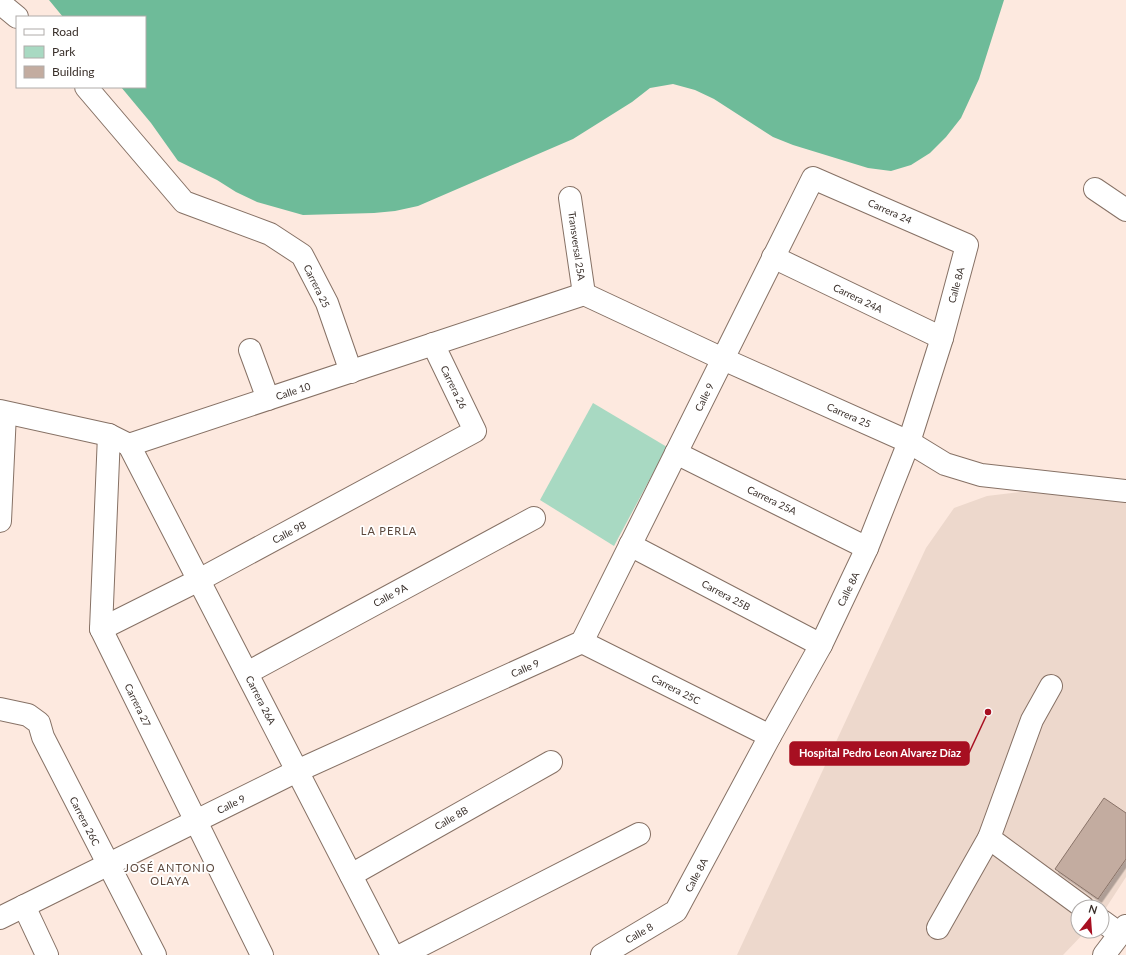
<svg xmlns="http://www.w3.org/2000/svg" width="1126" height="955" viewBox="0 0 1126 955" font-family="Lato,sans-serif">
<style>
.medical{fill:#edd8cc}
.green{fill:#a8d9c2}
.forest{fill:#6ebb99}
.building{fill:#c3aca0;stroke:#897368;filter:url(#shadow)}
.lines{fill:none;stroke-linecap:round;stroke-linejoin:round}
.minor-casing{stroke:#867165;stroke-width:24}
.major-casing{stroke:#867165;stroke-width:24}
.minor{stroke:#fff;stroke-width:22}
.major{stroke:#fff;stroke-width:22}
.labels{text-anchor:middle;stroke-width:3.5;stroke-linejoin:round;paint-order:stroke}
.street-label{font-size:10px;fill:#392f2a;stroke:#fff}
.neighbourhood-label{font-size:11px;letter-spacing:1px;fill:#5b473c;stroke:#fff}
.leader{fill:none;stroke:#a70f21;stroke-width:1.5}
.callout-dot{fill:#a70f21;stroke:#fff;stroke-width:1.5}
.callout{fill:#a70f21;stroke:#a70f21;stroke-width:1.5}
.callout-label{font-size:11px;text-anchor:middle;font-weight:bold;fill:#fff}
</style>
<defs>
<filter id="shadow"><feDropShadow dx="3.5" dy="3.5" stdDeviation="0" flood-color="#0004"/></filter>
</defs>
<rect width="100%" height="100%" fill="#fde9df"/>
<path class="medical" d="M 1020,492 L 1074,496 L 1126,502 L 1126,877 L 1102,914 L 1102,907 L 1078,907 L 1078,931 L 1086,931 L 1063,955 L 737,955 L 926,548 L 954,508 L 987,496 Z"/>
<path class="green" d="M 593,403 L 667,447 L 614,546 L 540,500 Z"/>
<path class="forest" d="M 49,0 L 1004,0 L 979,79 L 961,118 L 946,137 L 930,153 L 911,165 L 891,171 L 868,168 L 793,145 L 773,137 L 714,99 L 695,90 L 673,84 L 650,88 L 632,102 L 573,139 L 418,206 L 395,211 L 374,213 L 303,215 L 257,202 L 236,192 L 217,180 L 178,161 L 151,123 L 121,87 L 145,87 L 145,17 L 63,17 Z"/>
<path class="building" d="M 1104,798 L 1126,813 L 1126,859 L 1098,899 L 1055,869 Z"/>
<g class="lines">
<g class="minor-casing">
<g id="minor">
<path d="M 0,3 L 17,17"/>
<path d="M 86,87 L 184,202 L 270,234 L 302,255 L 327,303 L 351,372"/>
<path d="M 1095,189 L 1126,210"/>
<path d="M 570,198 L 584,294"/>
<path d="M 773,257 L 942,338"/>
<path d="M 584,294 L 723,359 L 909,442 L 945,464 L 981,475 L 1126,491"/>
<path d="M 250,350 L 268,399"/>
<path d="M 0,411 L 109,435 L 129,445 L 584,294"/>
<path d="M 109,435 L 101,629 L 262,955"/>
<path d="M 129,445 L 392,955"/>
<path d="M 676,453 L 867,548"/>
<path d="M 0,521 L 5,413"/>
<path d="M 630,545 L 821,645"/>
<path d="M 101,629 L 199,580 L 475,431 L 433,344"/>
<path d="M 582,642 L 770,736"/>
<path d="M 247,673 L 534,518"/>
<path d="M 1051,686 L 1032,720 L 989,838 L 1083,907"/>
<path d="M 0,709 L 28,715 L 39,723 L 43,737 L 155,955"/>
<path d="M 351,875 L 551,762"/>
<path d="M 24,906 L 47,955"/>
<path d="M 0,918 L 297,771 L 582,642 L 813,178 L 967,245 L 942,338 L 909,442 L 867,548 L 821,645 L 770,736 L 676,911 L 602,955"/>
<path d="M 1102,921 L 1120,934"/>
<path d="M 938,928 L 989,838"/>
<path d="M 402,955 L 639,834"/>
</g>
</g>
<g class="major-casing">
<path id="major" d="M 1104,955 L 1126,926"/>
</g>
<use href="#minor" class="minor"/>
<use href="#major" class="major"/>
</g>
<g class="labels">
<g class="street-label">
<text transform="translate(890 211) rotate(24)" y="4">Carrera 24</text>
<text transform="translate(577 246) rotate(82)" y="4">Transversal 25A</text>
<text transform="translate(956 285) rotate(-75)" y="4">Calle 8A</text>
<text transform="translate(317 286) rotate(64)" y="4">Carrera 25</text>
<text transform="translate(858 298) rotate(26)" y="4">Carrera 24A</text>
<text transform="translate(454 387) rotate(64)" y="4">Carrera 26</text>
<text transform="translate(293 391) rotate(-18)" y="4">Calle 10</text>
<text transform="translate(704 397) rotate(-64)" y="4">Calle 9</text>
<text transform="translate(849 415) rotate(24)" y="4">Carrera 25</text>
<text transform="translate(772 500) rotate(26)" y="4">Carrera 25A</text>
<text transform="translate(289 532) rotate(-28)" y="4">Calle 9B</text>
<text transform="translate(848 589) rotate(-64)" y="4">Calle 8A</text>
<text transform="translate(390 595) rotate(-28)" y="4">Calle 9A</text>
<text transform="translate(726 595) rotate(28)" y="4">Carrera 25B</text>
<text transform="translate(525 668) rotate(-24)" y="4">Calle 9</text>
<text transform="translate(676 689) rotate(27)" y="4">Carrera 25C</text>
<text transform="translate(261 700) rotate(63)" y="4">Carrera 26A</text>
<text transform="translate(138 705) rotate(64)" y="4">Carrera 27</text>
<text transform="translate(231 804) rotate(-26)" y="4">Calle 9</text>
<text transform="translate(451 818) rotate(-30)" y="4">Calle 8B</text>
<text transform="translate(85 821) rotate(63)" y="4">Carrera 26C</text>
<text transform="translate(696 875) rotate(-62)" y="4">Calle 8A</text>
<text transform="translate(639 933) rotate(-30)" y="4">Calle 8</text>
</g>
<g class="neighbourhood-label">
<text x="389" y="535">LA PERLA</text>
<text x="170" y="872">JOSÉ ANTONIO<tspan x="170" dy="13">OLAYA</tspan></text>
</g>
</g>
<path class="leader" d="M988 712L969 753"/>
<circle class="callout-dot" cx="988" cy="712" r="4"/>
<rect class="callout" x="790" y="742" width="179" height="23" rx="4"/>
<g class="callout-label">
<text x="880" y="757">Hospital Pedro Leon Alvarez Díaz</text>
</g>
<rect x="16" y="16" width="130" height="72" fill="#ffffff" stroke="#b0acaa"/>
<rect x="24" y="29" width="20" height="6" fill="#ffffff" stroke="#b0acaa"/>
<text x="52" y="36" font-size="12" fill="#392f2a">Road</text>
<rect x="24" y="46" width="20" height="12" fill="#a8d9c2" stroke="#b0acaa"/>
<text x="52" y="56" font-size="12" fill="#392f2a">Park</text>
<rect x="24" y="66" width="20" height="12" fill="#c3aca0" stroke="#b0acaa"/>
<text x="52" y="76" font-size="12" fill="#392f2a">Building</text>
<g transform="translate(1090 919) rotate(17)"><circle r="19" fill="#ffffff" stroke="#b0acaa"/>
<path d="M0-3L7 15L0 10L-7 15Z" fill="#a70f21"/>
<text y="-6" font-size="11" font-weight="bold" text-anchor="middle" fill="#392f2a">N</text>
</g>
</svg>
